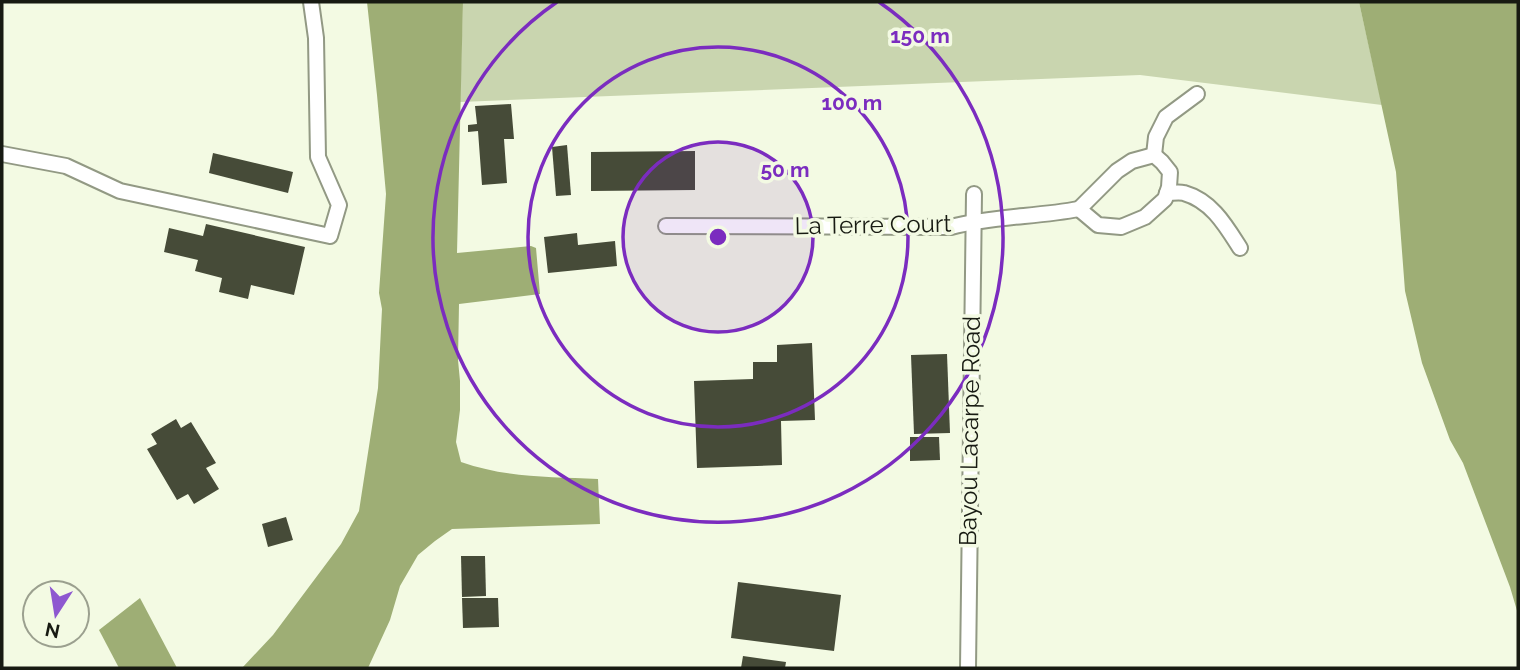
<svg xmlns="http://www.w3.org/2000/svg" width="1520" height="670" viewBox="0 0 1520 670" font-family="Raleway,sans-serif">
<style>
.green{fill:#c9d5af}
.water{fill:#9eae75}
.building{fill:#464b38}
.lines{fill:none;stroke-linecap:round;stroke-linejoin:round}
.minor-casing{stroke:#929984;stroke-width:18}
.minor{stroke:#fff;stroke-width:14}
.ring{fill:none;stroke:#7b2cbf;stroke-width:3.5}
.labels{text-anchor:middle;stroke-width:7;stroke-linejoin:round;paint-order:stroke}
.street-label{font-size:24px;fill:#171a12;stroke:#f3fae3}
.centre{fill:#7b2cbf;stroke:#f3fae3;stroke-width:3.5}
.ring-label{font-size:21px;text-anchor:middle;font-weight:bold;fill:#7b2cbf;stroke:#f3fae3;stroke-width:7;stroke-linejoin:round;paint-order:stroke}
</style>
<rect width="100%" height="100%" fill="#f3fae3"/>
<path class="green" d="M 463,2 L 1359,2 L 1382,105 L 1140,75 L 460,102 Z"/>
<g class="water">
<path d="M 367,2 L 463,2 L 457,253 L 531,246 L 536,248 L 540,294 L 459,304 L 458,360 L 460,381 L 460,410 L 456,442 L 461,462 C 507,478 550,477 598,479 L 600,524 L 452,529 L 435,541 L 418,555 L 400,586 L 390,620 L 368,668 L 242,668 L 273,635 L 341,544 L 359,511 L 378,388 L 382,309 L 379,293 L 386,194 L 377,95 Z"/>
<path d="M 1359,2 L 1518,2 L 1518,614 L 1510,587 L 1463,463 L 1450,440 L 1422,363 L 1405,291 L 1396,172 Z"/>
<path d="M 140,598 L 177,668 L 119,668 L 99,630 Z"/>
</g>
<g class="building">
<path d="M 511,104 L 514,139 L 504,139 L 507,183 L 482,185 L 478,131 L 468,132 L 468,125 L 477,124 L 475,106 Z"/>
<path d="M 567,145 L 571,195 L 556,196 L 552,147 Z"/>
<path d="M 695,151 L 695,190 L 591,191 L 591,152 Z"/>
<path d="M 213,153 L 293,172 L 288,193 L 209,173 Z"/>
<path d="M 206,224 L 305,247 L 294,295 L 251,285 L 248,299 L 219,292 L 222,278 L 195,271 L 198,260 L 164,252 L 169,228 L 203,236 Z"/>
<path d="M 577,233 L 578,245 L 615,241 L 617,266 L 548,273 L 544,237 Z"/>
<path d="M 812,343 L 815,420 L 781,421 L 782,465 L 697,468 L 694,381 L 753,379 L 753,362 L 777,362 L 777,345 Z"/>
<path d="M 947,354 L 950,433 L 914,434 L 911,355 Z"/>
<path d="M 176,419 L 181,428 L 191,422 L 216,463 L 206,468 L 219,489 L 194,504 L 188,494 L 177,500 L 147,449 L 157,444 L 151,434 Z"/>
<path d="M 910,437 L 939,437 L 940,460 L 910,461 Z"/>
<path d="M 286,517 L 293,540 L 268,547 L 262,524 Z"/>
<path d="M 461,556 L 485,556 L 486,596 L 462,597 Z"/>
<path d="M 738,582 L 841,595 L 834,651 L 731,638 Z"/>
<path d="M 462,598 L 498,598 L 499,627 L 463,628 Z"/>
<path d="M 743,656 L 786,662 L 785,668 L 741,668 Z"/>
</g>
<g class="lines">
<g class="minor-casing">
<g id="minor">
<path d="M 2,154 L 66,166 L 120,191 L 330,236 L 339,205 L 318,157 L 316,38 L 311,2"/>
<path d="M 1154,155 L 1162,162 L 1170,172 L 1169,187 L 1165,199 L 1145,217 L 1121,227 L 1098,225 L 1079,209 L 1117,171 L 1132,161 Z"/>
<path d="M 1154,155 L 1156,137 L 1166,117 L 1197,94"/>
<path d="M 1167,193 C 1172,193 1179,192 1184,193 C 1212,201 1226,226 1240,248"/>
<path d="M 666,226 L 951,227 C 993,216 1036,217 1079,209"/>
<path d="M 968,668 L 974,194"/>
</g>
</g>
<use href="#minor" class="minor"/>
</g>
<circle cx="718" cy="237" r="95" fill="#7b2cbf" fill-opacity=".12"/>
<g class="ring">
<circle cx="718" cy="237" r="95"/>
<circle cx="718" cy="237" r="190"/>
<path d="M879 2A285 285 0 1 1 557 2"/>
</g>
<g class="labels">
<g class="street-label">
<text transform="translate(873 225) rotate(-1)" y="8">La Terre Court</text>
<text transform="translate(970 431) rotate(-89)" y="8">Bayou Lacarpe Road</text>
</g>
</g>
<circle cx="718" cy="237" r="10" class="centre"/>
<g class="ring-label">
<text x="920" y="43">150 m</text>
<text x="852" y="110">100 m</text>
<text x="785" y="177">50 m</text>
</g>
<rect width="1520" height="670" fill="none" stroke="#171a12" stroke-width="7"/>
<g transform="translate(56 614) rotate(192)"><circle r="33" fill="#f3fae3" stroke="#9ba08f" stroke-width="2"/>
<path d="M0-5L12 26L0 18L-12 26Z" fill="#8e58d0"/>
<text y="-10" font-size="19" font-weight="bold" text-anchor="middle" fill="#171a12">N</text>
</g>
</svg>
